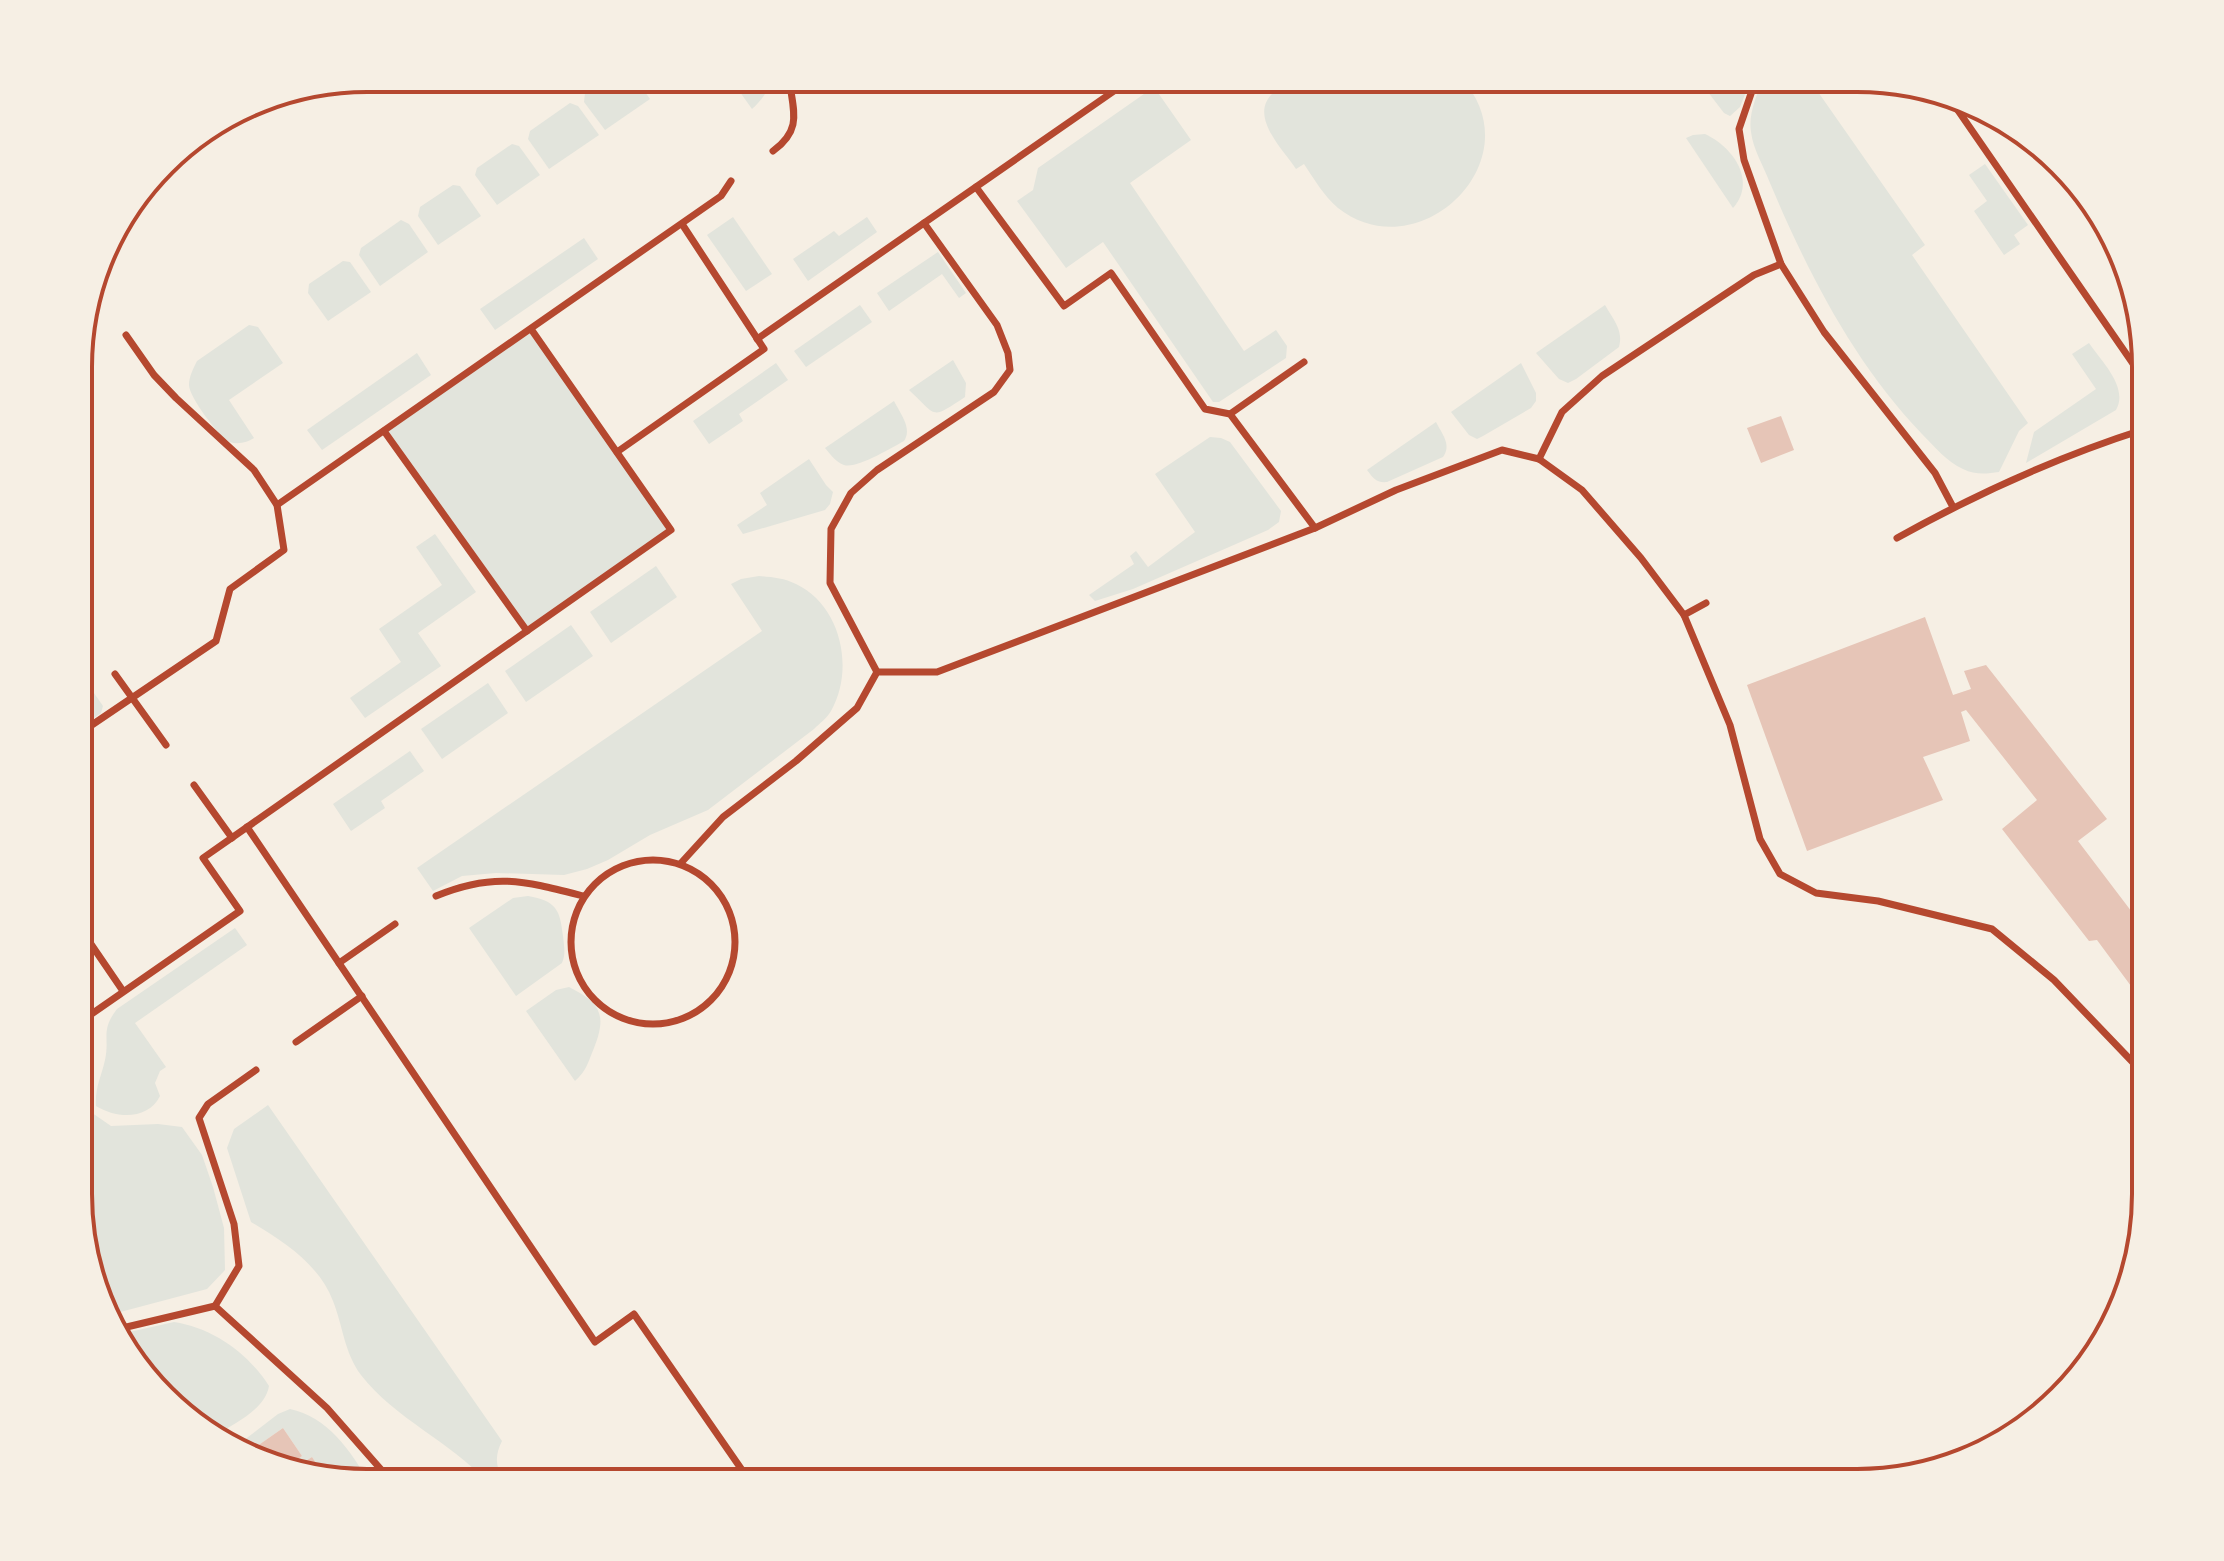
<svg xmlns="http://www.w3.org/2000/svg" width="2224" height="1561" viewBox="0 0 2224 1561" font-family="Overpass,sans-serif">
<style>
.green{fill:#e2e4dc}
.building{fill:#e6c5b7}
.lines{fill:none;stroke-linecap:round;stroke-linejoin:round}
.pedestrian{stroke:#b5482f;stroke-width:7}
.rim{fill:none;stroke:#b5482f;stroke-width:4}
</style>
<rect width="100%" height="100%" fill="#f6efe4"/>
<g class="green">
<path d="M 607,78 L 635,78 L 650,99 L 605,130 L 584,102 L 585,93 Z"/>
<path d="M 730,78 L 771,78 C 768,92 762,100 752,109 Z"/>
<path d="M 1317,78 L 1461,78 C 1536,159 1419,272 1338,208 C 1324,196 1314,179 1304,164 L 1296,169 C 1283,149 1249,117 1272,94 C 1277,88 1287,84 1294,79 L 1301,89 Z"/>
<path d="M 1698,79 L 1751,79 L 1740,107 L 1730,116 L 1724,113 Z"/>
<path d="M 1763,79 L 1809,79 L 1925,245 L 1912,255 L 2028,423 L 2019,431 L 1999,472 C 1986,474 1975,475 1963,469 C 1947,462 1934,446 1922,434 C 1854,363 1808,273 1770,183 C 1764,167 1753,149 1751,132 C 1748,114 1757,95 1763,79 Z"/>
<path d="M 1154,87 L 1191,140 L 1130,183 L 1244,351 L 1276,330 L 1287,346 L 1286,358 L 1219,402 L 1213,402 L 1103,242 L 1066,268 L 1017,201 L 1033,190 L 1038,168 Z"/>
<path d="M 570,103 L 578,106 L 599,135 L 549,169 L 528,139 L 530,131 Z"/>
<path d="M 1705,134 C 1733,147 1757,181 1733,208 L 1686,138 L 1693,135 Z"/>
<path d="M 512,144 L 519,146 L 540,175 L 497,205 L 475,175 L 477,168 Z"/>
<path d="M 1985,164 L 2028,225 L 2014,235 L 2020,244 L 2004,255 L 1974,211 L 1987,201 L 1969,175 Z"/>
<path d="M 453,185 L 460,186 L 481,216 L 438,245 L 418,216 L 420,207 Z"/>
<path d="M 733,217 L 772,274 L 746,291 L 707,235 Z"/>
<path d="M 867,217 L 877,232 L 808,281 L 793,259 L 834,231 L 839,236 Z"/>
<path d="M 401,220 L 409,224 L 428,252 L 380,286 L 359,255 L 361,248 Z"/>
<path d="M 584,238 L 598,259 L 495,330 L 480,309 Z"/>
<path d="M 938,252 L 966,293 L 959,298 L 942,274 L 889,311 L 877,293 Z"/>
<path d="M 343,261 L 350,262 L 371,292 L 328,321 L 308,293 L 309,284 Z"/>
<path d="M 860,305 L 872,322 L 806,367 L 794,351 Z"/>
<path d="M 1605,305 C 1613,319 1624,331 1619,347 L 1576,379 L 1568,383 L 1559,379 L 1536,353 Z"/>
<path d="M 249,325 L 258,327 L 283,363 L 229,400 L 254,438 C 248,442 238,445 230,442 C 219,437 189,397 189,385 C 189,377 193,369 197,361 Z"/>
<path d="M 531,329 L 671,530 L 527,631 L 384,431 Z"/>
<path d="M 2089,343 C 2101,361 2129,387 2116,410 L 2026,463 L 2034,432 L 2096,389 L 2072,354 Z"/>
<path d="M 417,353 L 431,375 L 322,450 L 307,430 Z"/>
<path d="M 953,360 L 966,383 L 965,397 C 930,420 938,417 909,390 Z"/>
<path d="M 776,363 L 788,380 L 739,414 L 743,421 L 709,444 L 693,421 Z"/>
<path d="M 1521,363 L 1536,393 L 1536,401 L 1531,408 L 1483,436 L 1477,439 L 1469,435 L 1451,412 Z"/>
<path d="M 894,401 C 900,413 913,429 904,441 C 891,448 857,469 844,465 C 836,462 830,454 825,448 Z"/>
<path d="M 1436,422 C 1442,434 1452,445 1443,457 L 1387,482 C 1376,483 1373,478 1367,470 Z"/>
<path d="M 1210,437 L 1221,438 L 1230,442 L 1281,511 L 1279,522 L 1268,530 L 1133,589 L 1095,601 L 1089,595 L 1134,564 L 1130,556 L 1136,551 L 1148,567 L 1195,532 L 1155,474 Z"/>
<path d="M 809,459 L 826,485 L 833,492 L 830,504 L 825,510 L 743,534 L 737,525 L 767,505 L 760,493 Z"/>
<path d="M 435,534 L 476,592 L 418,633 L 441,666 L 365,718 L 350,698 L 401,662 L 379,629 L 442,585 L 416,547 Z"/>
<path d="M 656,566 L 677,597 L 611,643 L 590,612 Z"/>
<path d="M 759,576 C 772,577 784,578 796,584 C 841,605 855,669 831,711 C 827,718 820,723 814,729 L 708,810 L 650,835 L 608,860 L 587,869 L 564,875 L 496,873 L 462,876 L 433,891 L 417,868 L 762,631 L 731,584 L 741,579 Z"/>
<path d="M 571,625 L 593,656 L 526,702 L 505,671 Z"/>
<path d="M 80,673 L 103,706 L 101,713 L 80,728 Z"/>
<path d="M 488,683 L 508,713 L 442,759 L 421,729 Z"/>
<path d="M 410,751 L 424,771 L 381,801 L 385,808 L 351,831 L 333,804 Z"/>
<path d="M 528,896 C 556,901 560,909 563,936 C 564,946 566,954 562,963 L 516,996 L 469,928 L 513,898 Z"/>
<path d="M 235,928 L 247,945 L 135,1023 L 166,1067 L 160,1071 L 155,1083 L 160,1096 C 148,1120 117,1119 96,1106 C 95,1087 101,1078 105,1060 C 110,1038 100,1031 117,1009 Z"/>
<path d="M 569,987 C 601,1003 607,1015 594,1048 C 588,1062 587,1070 575,1081 L 526,1011 L 556,990 Z"/>
<path d="M 80,1046 L 86,1050 L 89,1067 L 82,1079 L 85,1108 L 111,1126 L 158,1124 L 182,1127 L 202,1155 L 213,1187 L 224,1228 L 225,1270 L 207,1289 L 109,1315 L 80,1231 Z"/>
<path d="M 268,1105 L 502,1441 C 494,1457 496,1467 504,1482 L 487,1482 C 450,1441 395,1419 361,1375 C 344,1352 343,1326 333,1301 C 319,1264 283,1241 251,1222 L 227,1148 L 234,1129 Z"/>
<path d="M 174,1322 C 213,1328 248,1353 269,1386 C 265,1410 234,1423 215,1436 L 192,1423 L 165,1388 L 162,1390 L 116,1335 Z"/>
<path d="M 290,1409 C 326,1416 352,1451 368,1482 L 349,1482 L 326,1478 L 312,1457 L 301,1464 L 298,1459 L 302,1456 L 283,1428 L 247,1453 L 235,1447 L 278,1414 Z"/>
</g>
<g class="building">
<path d="M 1781,416 L 1794,450 L 1761,463 L 1747,428 Z"/>
<path d="M 1925,617 L 1953,695 L 1971,689 L 1964,671 L 1986,665 L 2107,819 L 2078,841 L 2141,924 L 2145,921 L 2145,1005 L 2097,940 L 2089,941 L 2002,829 L 2037,800 L 1966,710 L 1961,712 L 1970,741 L 1923,757 L 1943,800 L 1807,851 L 1747,685 Z"/>
<path d="M 283,1428 L 302,1456 L 298,1459 L 301,1464 L 312,1457 L 326,1478 L 274,1467 L 247,1453 Z"/>
</g>
<g class="lines">
<g class="pedestrian">
<path d="M 1756,79 L 1739,129 L 1744,160 L 1781,264 L 1824,332 L 1935,473 L 1953,507"/>
<path d="M 1946,93 L 2145,381"/>
<path d="M 773,151 C 803,129 793,111 789,78"/>
<path d="M 976,187 L 1064,306 L 1111,273 L 1205,409 L 1230,414 L 1315,528"/>
<path d="M 757,339 L 1114,91"/>
<path d="M 1230,414 L 1304,362"/>
<path d="M 384,431 L 527,631"/>
<path d="M 617,452 L 764,349 L 682,224"/>
<path d="M 1539,459 L 1562,412 L 1602,376 L 1754,275 L 1781,264"/>
<path d="M 277,505 L 721,196 L 731,181"/>
<path d="M 1897,538 C 1976,494 2060,456 2145,429"/>
<path d="M 1684,615 L 1706,603"/>
<path d="M 877,672 L 830,583 L 831,529 L 851,493 L 877,470 L 994,392 L 1010,370 L 1008,353 L 997,325 L 924,223"/>
<path d="M 115,674 L 166,745"/>
<path d="M 80,733 L 216,641 L 230,589 L 284,550 L 277,505 L 254,470 L 176,398 L 154,375 L 126,335"/>
<path d="M 194,785 L 232,838"/>
<path d="M 247,827 L 595,1342 L 634,1314 L 751,1483"/>
<circle cx="653" cy="942" r="82"/>
<path d="M 681,863 L 723,817 L 796,761 L 857,708 L 877,672 L 937,672 L 1315,528 L 1396,490 L 1502,450 L 1539,459 L 1582,490 L 1641,558 L 1684,615 L 1730,725 L 1760,839 L 1780,874 L 1816,893 L 1878,901 L 1992,929 L 2054,980 L 2145,1075"/>
<path d="M 436,896 C 494,872 525,881 583,896"/>
<path d="M 80,928 L 123,991"/>
<path d="M 339,963 L 395,924"/>
<path d="M 80,1022 L 240,911 L 203,858 L 671,530 L 531,329"/>
<path d="M 296,1042 L 362,996"/>
<path d="M 215,1306 L 239,1266 L 234,1224 L 199,1118 L 208,1104 L 256,1070"/>
<path d="M 114,1330 L 215,1306 L 327,1408 L 392,1482"/>
</g>
</g>
<path d="M0 0H2224V1561H0ZM367 92H1857A275 275 0 0 1 2132 367V1194A275 275 0 0 1 1857 1469H367A275 275 0 0 1 92 1194V367A275 275 0 0 1 367 92Z" fill="#f6efe4" fill-rule="evenodd"/>
<path class="rim" d="M367 92H1857A275 275 0 0 1 2132 367V1194A275 275 0 0 1 1857 1469H367A275 275 0 0 1 92 1194V367A275 275 0 0 1 367 92Z"/>
</svg>
